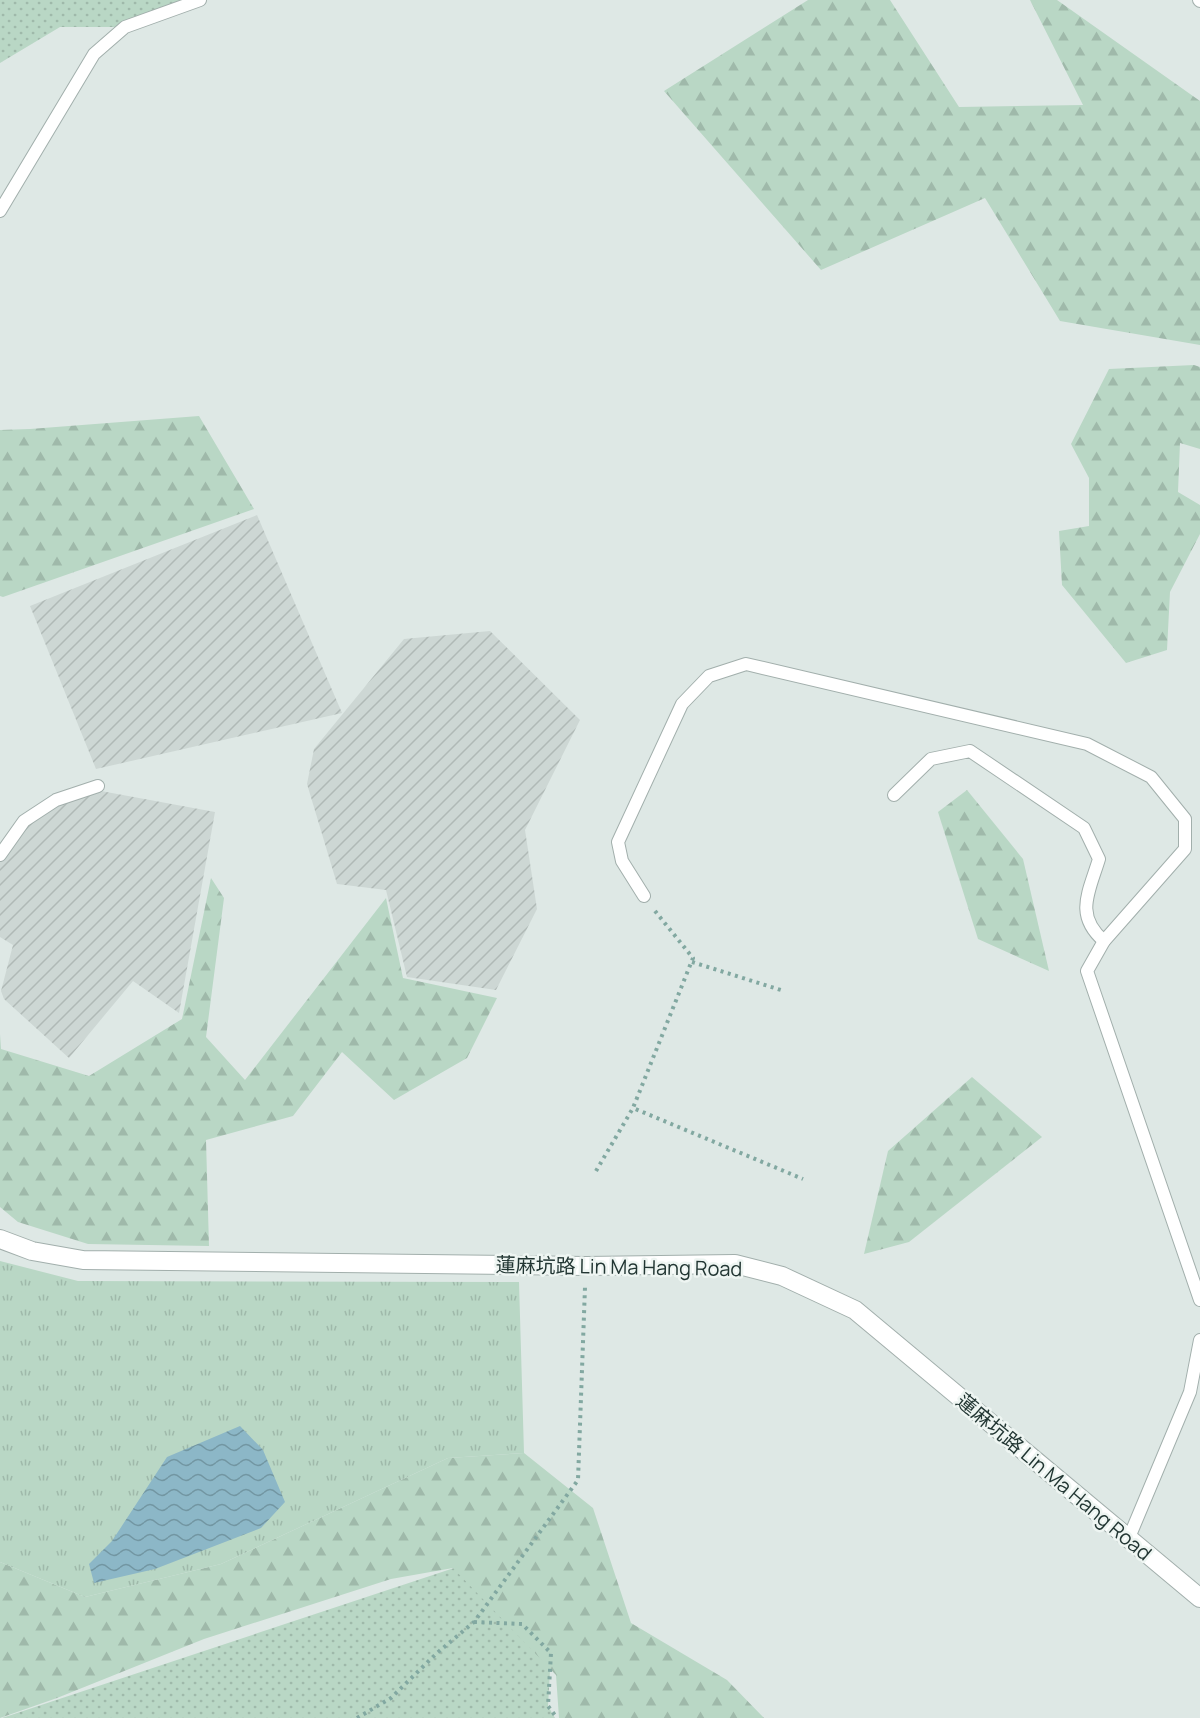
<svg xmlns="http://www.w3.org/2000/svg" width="1200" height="1718" viewBox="0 0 1200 1718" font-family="Manrope,'Noto Sans SC',sans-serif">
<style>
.industrial{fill:url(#industrial-furrows)}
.grass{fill:url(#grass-dots)}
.forest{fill:url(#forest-firs)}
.park{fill:url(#park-tufts)}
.water{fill:url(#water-waves)}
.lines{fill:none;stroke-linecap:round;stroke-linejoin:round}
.lane-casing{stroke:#a2afac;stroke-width:14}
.street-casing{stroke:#a2afac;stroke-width:20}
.path{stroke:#82a8a1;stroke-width:4;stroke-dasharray:3 4.5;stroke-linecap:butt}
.lane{stroke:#fff;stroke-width:12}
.street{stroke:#fff;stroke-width:18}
.labels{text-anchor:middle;stroke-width:5;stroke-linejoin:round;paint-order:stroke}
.street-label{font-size:20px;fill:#223633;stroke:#eef5f2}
</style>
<defs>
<pattern id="industrial-furrows" width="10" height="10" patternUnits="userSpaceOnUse" patternTransform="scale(1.5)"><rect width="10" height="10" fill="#cdd7d4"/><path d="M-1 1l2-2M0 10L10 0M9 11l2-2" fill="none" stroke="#b0b9b6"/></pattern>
<pattern id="grass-dots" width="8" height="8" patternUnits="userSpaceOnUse" patternTransform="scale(1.5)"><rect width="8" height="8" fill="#b9d7c5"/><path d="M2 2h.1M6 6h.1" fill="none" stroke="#9fb9aa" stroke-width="1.8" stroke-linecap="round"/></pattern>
<pattern id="forest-firs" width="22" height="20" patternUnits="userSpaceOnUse" patternTransform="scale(1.5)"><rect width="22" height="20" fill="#b9d7c5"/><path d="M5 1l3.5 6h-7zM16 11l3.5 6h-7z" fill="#9fb9aa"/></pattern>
<pattern id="park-tufts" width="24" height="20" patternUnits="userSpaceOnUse" patternTransform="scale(1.5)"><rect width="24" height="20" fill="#b9d7c5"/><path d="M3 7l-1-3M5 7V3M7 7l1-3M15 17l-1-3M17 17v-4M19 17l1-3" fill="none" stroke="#9fb9aa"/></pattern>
<pattern id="water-waves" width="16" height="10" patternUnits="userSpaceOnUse" patternTransform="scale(1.5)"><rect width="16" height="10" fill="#8cb7c7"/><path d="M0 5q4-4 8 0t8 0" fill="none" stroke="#7296a2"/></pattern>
</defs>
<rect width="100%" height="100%" fill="#dee8e5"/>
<g class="industrial">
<path d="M 257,515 L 342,713 L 96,769 L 30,606 Z"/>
<path d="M 490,631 L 580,720 L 525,830 L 537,909 L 496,990 L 407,977 L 386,890 L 337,884 L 307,784 L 314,749 L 404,639 Z"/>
<path d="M 101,791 L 215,812 L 179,1013 L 133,981 L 69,1058 L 4,999 L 1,991 L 13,945 L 0,937 L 0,860 L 24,824 L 57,804 Z"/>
</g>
<g class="grass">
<path d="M 0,0 L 200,0 L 125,27 L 60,27 L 0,63 Z"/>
<path d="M 454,1568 L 551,1653 L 548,1706 L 555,1718 L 2,1718 Z"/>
</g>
<g class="forest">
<path d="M 808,0 L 890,0 L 959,107 L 1083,105 L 1030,0 L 1057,0 L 1200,101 L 1200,345 L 1060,321 L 985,198 L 821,270 L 664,91 Z"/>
<path d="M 1194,365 L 1200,367 L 1200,449 L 1180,443 L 1178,492 L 1200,505 L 1200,534 L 1170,592 L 1167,650 L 1126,663 L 1062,585 L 1059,531 L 1089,526 L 1089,478 L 1071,444 L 1109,369 Z"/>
<path d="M 199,416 L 254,509 L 3,597 L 0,596 L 0,430 L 30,429 Z"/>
<path d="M 967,790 L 1023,859 L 1049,971 L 978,939 L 938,812 Z"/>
<path d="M 211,878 L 224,898 L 206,1037 L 245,1080 L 386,898 L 403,978 L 497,998 L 467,1058 L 394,1100 L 342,1052 L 293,1116 L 206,1140 L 209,1246 L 88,1244 L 18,1222 L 0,1207 L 0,1034 L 1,1049 L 89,1076 L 182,1019 Z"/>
<path d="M 972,1077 L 1042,1137 L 909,1242 L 864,1254 L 888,1151 Z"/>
<path d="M 524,1453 L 593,1508 L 631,1623 L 727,1680 L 764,1718 L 559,1718 L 556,1675 L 453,1568 L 391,1579 L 204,1639 L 57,1698 L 0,1718 L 0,1562 L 85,1597 L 221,1564 L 448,1458 Z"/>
</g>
<path class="park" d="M 0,1261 L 78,1281 L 519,1282 L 524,1453 L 448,1458 L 221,1564 L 85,1597 L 0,1562 Z"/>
<path class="water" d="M 240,1426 L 263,1450 L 285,1502 L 261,1528 L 155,1569 L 94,1583 L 89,1564 L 112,1541 L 167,1457 Z"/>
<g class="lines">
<g class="lane-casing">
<g id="lane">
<path d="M 1199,0 L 1200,1"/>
<path d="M 0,211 L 94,54 L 125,27 L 200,0"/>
<path d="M 894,795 L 931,759 L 970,751 L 1084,828 L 1099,859 C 1089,892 1074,915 1104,941"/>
<path d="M 0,855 L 24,821 L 56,800 L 98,786"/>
<path d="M 644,896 L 622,861 L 618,842 L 682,704 L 709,676 L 746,664 L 1087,744 L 1151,777 L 1185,819 L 1185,849 L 1104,941 L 1087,971 L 1200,1300"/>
<path d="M 1128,1540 L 1190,1392 L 1200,1340"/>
</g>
</g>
<g class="street-casing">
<path id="street" d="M 0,1239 L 32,1251 L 83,1260 L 586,1266 L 735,1264 L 782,1276 L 855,1310 L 1200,1598"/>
</g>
<g class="path">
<path d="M 655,911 L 693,958 L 633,1108 L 803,1179"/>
<path d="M 692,962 L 784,991"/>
<path d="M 596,1171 L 633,1108"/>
<path d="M 474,1622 L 522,1624 L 551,1653 L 548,1706 L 557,1718"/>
<path d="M 357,1718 L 391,1698 L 437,1653 L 474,1622 L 578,1480 L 585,1287"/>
</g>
<use href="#lane" class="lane"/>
<use href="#street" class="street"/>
</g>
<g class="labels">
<g class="street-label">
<text transform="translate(619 1267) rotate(1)" y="7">蓮麻坑路 Lin Ma Hang Road</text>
<text transform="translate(1054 1477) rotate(40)" y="7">蓮麻坑路 Lin Ma Hang Road</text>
</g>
</g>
</svg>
